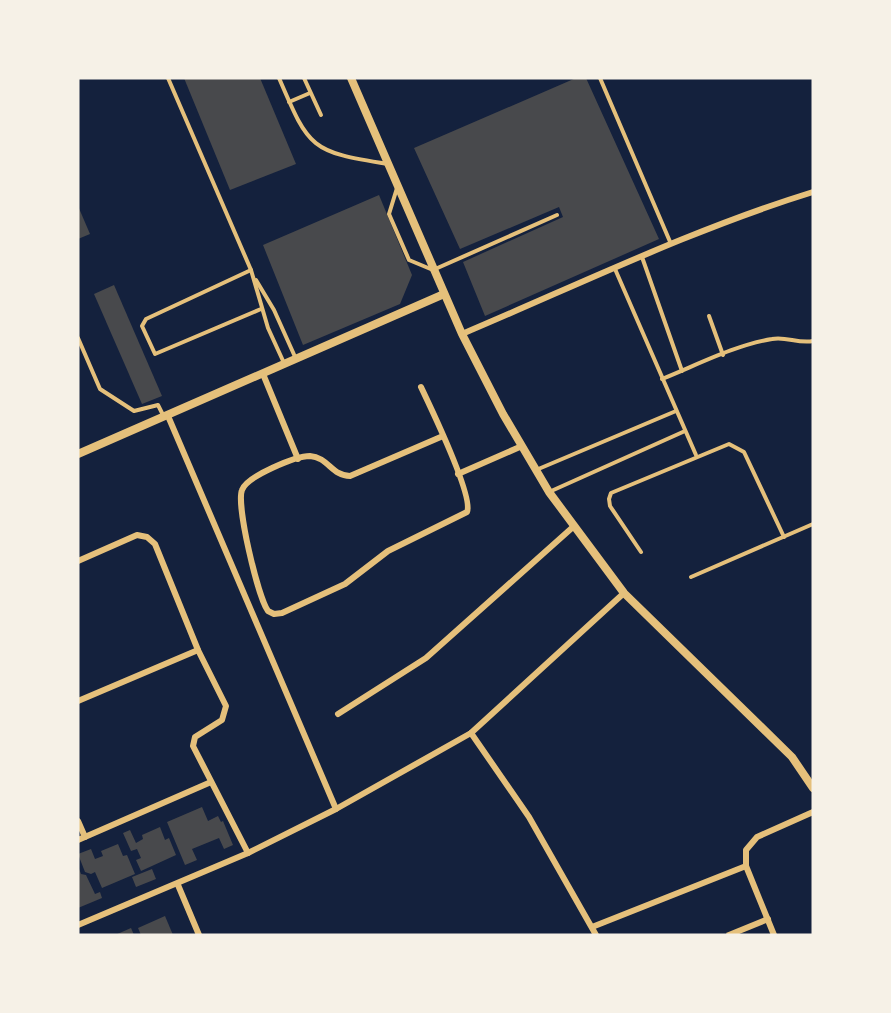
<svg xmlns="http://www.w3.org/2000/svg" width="891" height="1013" viewBox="0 0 891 1013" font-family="'Exo 2',sans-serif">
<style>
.building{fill:#48494c}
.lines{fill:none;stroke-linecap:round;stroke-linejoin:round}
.service{stroke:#e5c07b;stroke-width:4}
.minor{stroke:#e5c07b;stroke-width:6}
.tertiary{stroke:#e5c07b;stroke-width:8}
</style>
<rect width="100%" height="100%" fill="#14213d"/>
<g class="building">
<path d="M 184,78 L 260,78 L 296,164 L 230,190 Z"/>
<path d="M 576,78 L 586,78 L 659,239 L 485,316 L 463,262 L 563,217 L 559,207 L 460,249 L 414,148 Z"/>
<path d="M 379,195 L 412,275 L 400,304 L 303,345 L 263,245 Z"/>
<path d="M 78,206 L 90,234 L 78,239 Z"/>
<path d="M 114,285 L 162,396 L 142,404 L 94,294 Z"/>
<path d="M 202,807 L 208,821 L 218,816 L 221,822 L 223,821 L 233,845 L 224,849 L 219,838 L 192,849 L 197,860 L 185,865 L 167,822 Z"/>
<path d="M 160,827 L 165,840 L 169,838 L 176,855 L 141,871 L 136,860 L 141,858 L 137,849 L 131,851 L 123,833 L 130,830 L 136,843 L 143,839 L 142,835 Z"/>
<path d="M 118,844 L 123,856 L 127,855 L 135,874 L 102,888 L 95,872 L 91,874 L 85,872 L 78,854 L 91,849 L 95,859 L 103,856 L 101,851 Z"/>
<path d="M 78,866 L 81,874 L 86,875 L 95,894 L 100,892 L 102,898 L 78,908 Z"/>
<path d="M 152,869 L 156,879 L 136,887 L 132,877 Z"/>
<path d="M 165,916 L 173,935 L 141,935 L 138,928 Z"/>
<path d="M 131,928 L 134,935 L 115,935 Z"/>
</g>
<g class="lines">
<g class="service">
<path d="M 168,78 L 251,270 L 268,328 L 284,363"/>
<path d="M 279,78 C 309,148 310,152 388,164"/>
<path d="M 304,78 L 321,115"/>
<path d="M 600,78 L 671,244"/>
<path d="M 289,102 L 310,93"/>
<path d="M 397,188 L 389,214 L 409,260 L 433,270 L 557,215"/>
<path d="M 642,257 L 682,371"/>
<path d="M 615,269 L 696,455"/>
<path d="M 251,270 L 146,319 L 142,326 L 155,354 L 261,309"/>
<path d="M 256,280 L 274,310 L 296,359"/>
<path d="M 709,316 L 723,355"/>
<path d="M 78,338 L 100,389 L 134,411 L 158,405 L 164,417"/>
<path d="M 662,379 C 697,365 735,345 772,339 C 786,336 798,344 813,341"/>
<path d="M 536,470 L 676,411"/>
<path d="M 549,492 L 685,431"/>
<path d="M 641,552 L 610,506 L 609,499 L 611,493 L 729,444 L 744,452 L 784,537"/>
<path d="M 691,577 L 813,524"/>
</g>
<g class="minor">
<path d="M 462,334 C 578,285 693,229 813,192"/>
<path d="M 263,374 L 298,459"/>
<path d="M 421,387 C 430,406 474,497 467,512 L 388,551 L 345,584 L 282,613 L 274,614 L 268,611 C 258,597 236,505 242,490 C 247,476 296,456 310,456 C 328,457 332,476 350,476 L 443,436"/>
<path d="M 168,416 L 336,809"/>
<path d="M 458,474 L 522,446"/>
<path d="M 78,561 L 137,535 L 147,537 L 155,544 L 198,650 L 226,706 L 222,720 L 195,737 L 193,746 L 248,853"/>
<path d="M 78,701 L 198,650"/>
<path d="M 338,714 L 426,658 L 573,527"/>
<path d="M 471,733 L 529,817 L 596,935"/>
<path d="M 78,821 L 85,837"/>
<path d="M 78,840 L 211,782"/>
<path d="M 178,885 L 199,935"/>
<path d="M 78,925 L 248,853 L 336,809 L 471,733 L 624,593"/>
<path d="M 592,927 L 746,866"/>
<path d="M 729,935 L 768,919"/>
<path d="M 774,935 L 746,866 L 746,850 L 757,837 L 813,812"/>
</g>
<g class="tertiary">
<path d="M 351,78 L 462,334 L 503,414 L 549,492 L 624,593 L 792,757 L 813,788"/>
<path d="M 78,454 L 444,294"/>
</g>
</g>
<rect width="891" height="1013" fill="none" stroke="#f6f1e7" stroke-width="159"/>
</svg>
